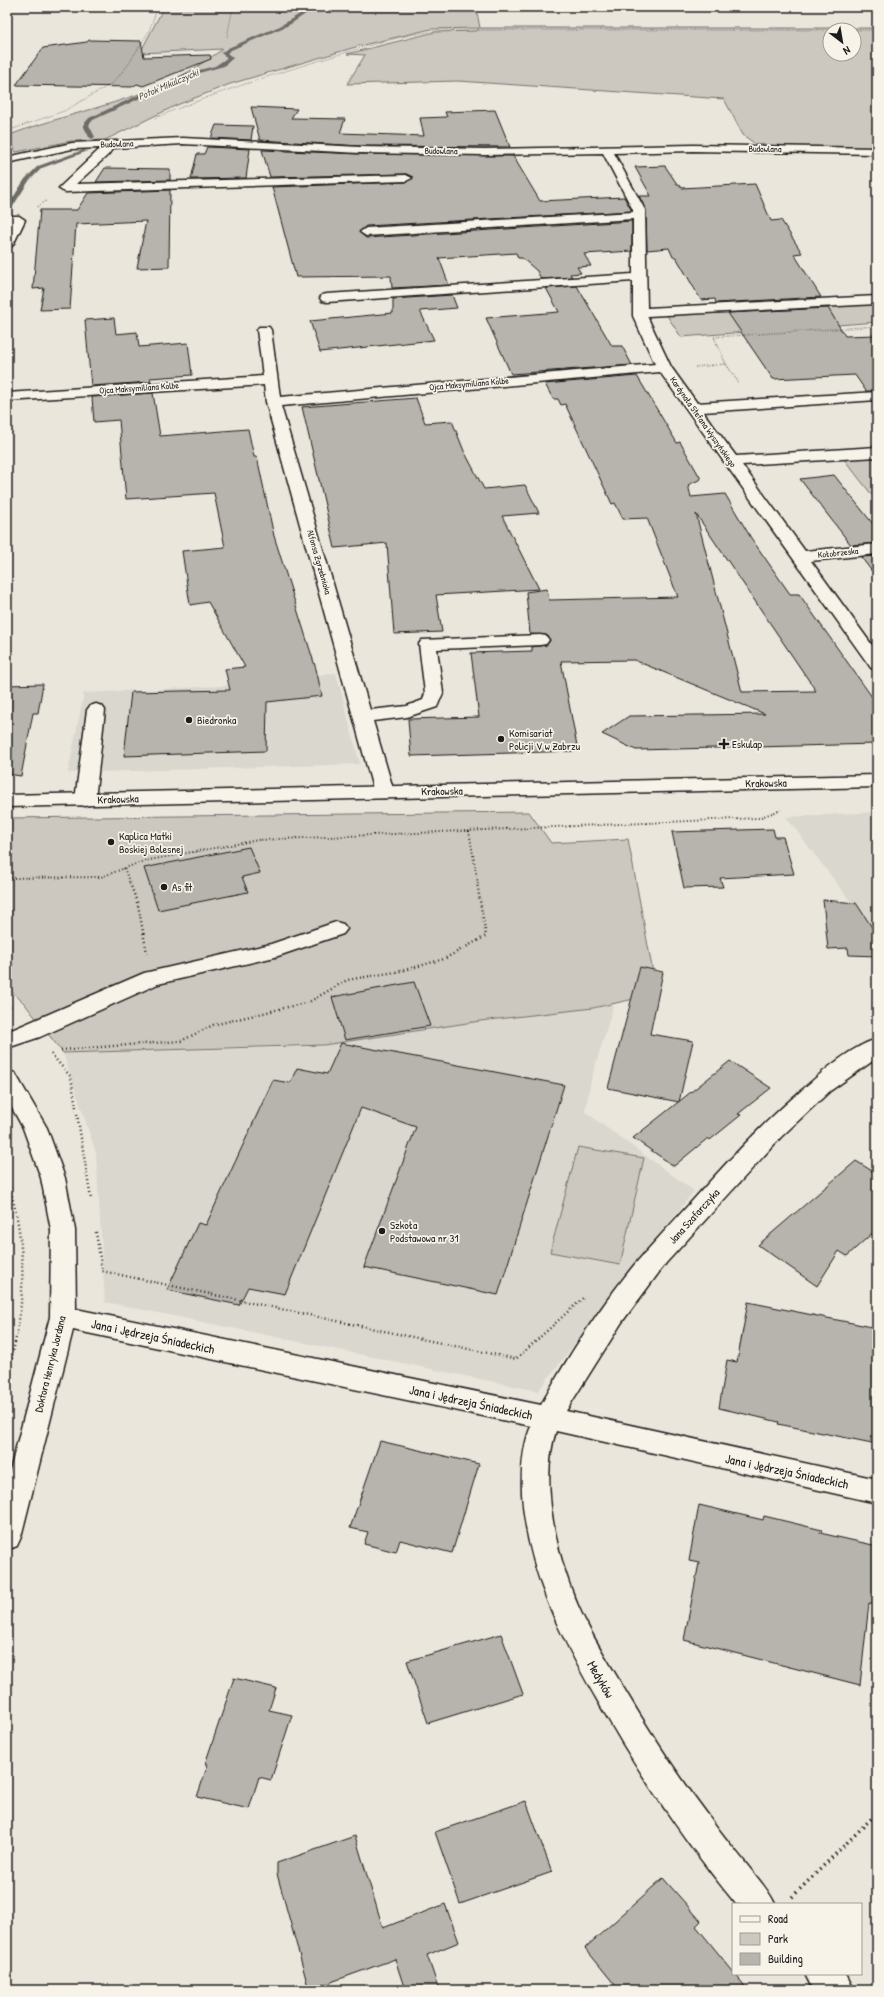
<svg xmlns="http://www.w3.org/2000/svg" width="884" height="1997" viewBox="0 0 884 1997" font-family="'Patrick Hand',sans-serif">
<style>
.built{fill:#dad7ce}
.green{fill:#ccc8c0;stroke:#74726e;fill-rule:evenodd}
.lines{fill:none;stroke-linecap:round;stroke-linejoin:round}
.stream{fill:#6d6c68;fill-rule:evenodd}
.building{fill:#b6b4ac;stroke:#1c1c1c;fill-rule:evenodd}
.minor-casing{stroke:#1c1c1c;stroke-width:3}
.major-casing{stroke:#1c1c1c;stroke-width:3}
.path-far4{stroke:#1c1c1c;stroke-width:1;stroke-dasharray:0.5 1.5;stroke-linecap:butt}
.path-far3{stroke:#1c1c1c;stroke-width:1.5;stroke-dasharray:0.5 2;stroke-linecap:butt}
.path-far2{stroke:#1c1c1c;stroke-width:2;stroke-dasharray:1 2.5;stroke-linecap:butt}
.path-far1{stroke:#1c1c1c;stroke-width:2.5;stroke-dasharray:1 3;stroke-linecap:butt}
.path{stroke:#1c1c1c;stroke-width:3.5;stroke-dasharray:1.5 4;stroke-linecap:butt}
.minor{fill:#f7f3e8;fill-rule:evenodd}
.major{fill:#f7f3e8;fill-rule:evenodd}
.poi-dot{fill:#1c1c1c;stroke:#f7f3e8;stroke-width:1.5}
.labels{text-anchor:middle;stroke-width:3.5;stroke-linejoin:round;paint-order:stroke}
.far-street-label{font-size:9px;fill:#1c1c1c;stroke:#f7f3e8}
.far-water-label{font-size:10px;font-style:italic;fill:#52514e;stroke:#f7f3e8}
.poi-label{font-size:11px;fill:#1c1c1c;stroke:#f7f3e8;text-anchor:start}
.street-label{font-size:11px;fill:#1c1c1c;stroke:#f7f3e8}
.near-street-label{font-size:13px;fill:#1c1c1c;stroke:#f7f3e8}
</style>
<rect width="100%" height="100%" fill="#eae6dc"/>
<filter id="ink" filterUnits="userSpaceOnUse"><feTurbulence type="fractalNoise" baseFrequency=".025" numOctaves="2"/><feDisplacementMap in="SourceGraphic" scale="8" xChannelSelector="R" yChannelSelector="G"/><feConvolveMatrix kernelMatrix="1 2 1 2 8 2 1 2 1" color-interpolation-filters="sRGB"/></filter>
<g filter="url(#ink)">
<g class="built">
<path d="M 336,673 L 360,764 L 68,773 L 84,693 L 220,686 Z"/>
<path d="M 877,812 L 877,936 L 786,817 Z"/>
<path d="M 614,1004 L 591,1080 L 585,1112 L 694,1191 L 538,1391 L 105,1302 L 96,1153 L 63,1053 L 322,1046 L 480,1021 L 593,1008 Z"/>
</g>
<g class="green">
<path d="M 164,7 L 476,7 L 480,28 L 877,28 L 877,148 L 758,146 L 743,135 L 724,99 L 458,81 L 347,84 L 365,55 L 347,54 L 435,32 L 477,31 L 479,28 L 431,29 L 359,46 L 230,84 L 177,105 L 105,140 L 71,141 L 16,152 L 7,136 C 63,114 123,105 177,78 C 193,70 208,59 223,49 L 140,53 ZM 830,30 L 854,30 L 854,54 L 830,54 Z"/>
<path d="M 872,304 L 877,310 L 877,322 L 681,337 L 666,314 Z"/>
<path d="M 877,456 L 877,494 L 872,495 L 843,458 Z"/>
<path d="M 529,812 L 551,843 L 628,839 L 657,994 L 593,1008 L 480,1021 L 324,1045 L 63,1053 L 24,1003 L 7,987 L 7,818 Z"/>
<path d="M 578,1147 L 644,1158 L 620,1265 L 550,1252 Z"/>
</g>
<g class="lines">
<g class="stream">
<path d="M 311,7 L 316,7 L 289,25 L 231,50 L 227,53 L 233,58 L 224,66 L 188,76 L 93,120 L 89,125 L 95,137 L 92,139 L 89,137 L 83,125 L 89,118 L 184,74 L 215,66 L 227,58 L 221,53 L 228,48 L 280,26 Z"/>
<path d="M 83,150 L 88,151 L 42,168 L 29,181 L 10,211 L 7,212 L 7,207 L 25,179 L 38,166 Z"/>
</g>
</g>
<g class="building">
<path d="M 89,40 L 141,41 L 144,57 L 210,55 L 211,59 L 143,86 L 137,84 L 132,87 L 16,85 L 43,48 L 87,42 Z"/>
<path d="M 251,107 L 297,109 L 291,118 L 345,119 L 340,133 L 424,136 L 420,118 L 447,117 L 445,112 L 495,110 L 510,147 L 360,146 L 260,140 Z"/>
<path d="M 216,125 L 253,126 L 251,140 L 211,138 Z"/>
<path d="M 207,147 L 250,149 L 246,178 L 191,179 L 197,154 L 204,154 Z"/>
<path d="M 262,150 L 360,154 L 513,156 L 540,201 L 624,197 L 632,211 L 366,226 L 359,232 L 366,238 L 632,221 L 632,251 L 584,254 L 591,266 L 577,267 L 581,273 L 570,274 L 572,277 L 541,279 L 537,271 L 522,258 L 518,258 L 516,253 L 439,258 L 449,285 L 392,288 L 391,276 L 296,277 L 272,187 L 406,182 L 413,177 L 406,174 L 270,177 Z"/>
<path d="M 665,166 L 677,184 L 679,184 L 682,188 L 755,184 L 771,221 L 781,220 L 802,253 L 794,254 L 821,297 L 716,303 L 715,299 L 701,300 L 676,257 L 673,257 L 669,248 L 647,250 L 646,210 L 639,196 L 651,196 L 635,167 Z"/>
<path d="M 105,168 L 170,169 L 170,180 L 96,182 Z"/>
<path d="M 170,190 L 169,267 L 137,268 L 146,221 L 76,224 L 70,309 L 40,310 L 44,288 L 33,289 L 40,210 L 77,210 L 88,193 Z"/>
<path d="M 577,286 L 612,346 L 622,346 L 632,365 L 511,374 L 486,318 L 559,312 L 546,288 Z"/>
<path d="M 452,295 L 457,308 L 420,311 L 434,340 L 320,352 L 310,321 L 393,313 L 393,299 Z"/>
<path d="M 828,308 L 845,336 L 877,335 L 877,391 L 866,391 L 855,375 L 773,379 L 728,313 Z"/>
<path d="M 114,318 L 116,334 L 137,332 L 139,347 L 188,343 L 192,375 L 150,378 L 151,382 L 91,386 L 85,320 Z"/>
<path d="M 637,376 L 677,443 L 680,442 L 701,479 L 688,485 L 691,497 L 725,494 L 751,538 L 790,594 L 799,594 L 877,704 L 877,744 L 636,750 L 602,734 L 629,716 L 765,714 L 634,660 L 561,661 L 578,751 L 411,756 L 408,719 L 479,717 L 471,653 L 532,651 L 532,647 L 546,645 L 550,641 L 546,635 L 530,634 L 526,592 L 547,589 L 549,600 L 678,597 L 647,518 L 623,519 L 615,503 L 612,504 L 565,404 L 561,405 L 558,399 L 553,399 L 545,384 ZM 696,514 L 816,691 L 742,692 Z"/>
<path d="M 153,393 L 160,436 L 248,429 L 254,457 L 257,457 L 274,536 L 316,669 L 322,696 L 267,702 L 266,751 L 124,756 L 131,692 L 230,690 L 225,669 L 245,667 L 208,602 L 190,605 L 182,551 L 225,547 L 214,493 L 126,499 L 119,420 L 94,422 L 92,397 Z"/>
<path d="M 416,398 L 425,423 L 452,421 L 464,451 L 484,489 L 525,485 L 539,513 L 502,516 L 539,589 L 436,595 L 442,632 L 394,634 L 387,543 L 335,548 L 302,407 Z"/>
<path d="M 834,475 L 877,529 L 877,543 L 851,545 L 800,479 Z"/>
<path d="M 877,556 L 877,578 L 861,557 Z"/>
<path d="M 43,684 L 38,713 L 33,713 L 21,776 L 7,774 L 7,685 Z"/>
<path d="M 773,829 L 775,837 L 783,837 L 794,874 L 720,878 L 723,887 L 684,888 L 672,832 Z"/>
<path d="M 249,847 L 260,873 L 242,877 L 248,892 L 158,910 L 144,868 Z"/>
<path d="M 823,900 L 856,903 L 877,935 L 877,956 L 849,955 L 848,948 L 828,949 Z"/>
<path d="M 640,967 L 663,972 L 650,1034 L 693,1041 L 679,1102 L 608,1088 Z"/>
<path d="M 414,982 L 430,1026 L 345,1040 L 332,997 Z"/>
<path d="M 341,1043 L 564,1085 L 498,1295 L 364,1267 L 416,1127 L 361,1108 L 285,1294 L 248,1287 L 239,1305 L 167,1290 L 198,1223 L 206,1225 L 273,1080 L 290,1083 L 297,1068 L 327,1074 Z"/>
<path d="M 730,1061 L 771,1088 L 738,1114 L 741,1115 L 710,1140 L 708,1138 L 674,1166 L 633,1138 Z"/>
<path d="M 856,1161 L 877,1174 L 877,1229 L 847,1256 L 839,1251 L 817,1286 L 758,1245 Z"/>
<path d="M 748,1302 L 877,1328 L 877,1444 L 778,1424 L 779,1422 L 719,1408 L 727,1360 L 737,1362 Z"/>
<path d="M 380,1441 L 479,1464 L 452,1553 L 400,1540 L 396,1552 L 364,1544 L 368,1532 L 350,1528 Z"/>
<path d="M 699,1505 L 763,1520 L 764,1516 L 822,1530 L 820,1533 L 877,1546 L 877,1605 L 869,1603 L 860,1685 L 684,1640 L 699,1563 L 689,1561 Z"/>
<path d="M 501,1634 L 523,1694 L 428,1723 L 407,1661 Z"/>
<path d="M 234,1678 L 276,1688 L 269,1710 L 292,1715 L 271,1780 L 259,1777 L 249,1809 L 197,1797 L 208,1764 L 205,1764 Z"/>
<path d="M 526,1801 L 552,1872 L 460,1904 L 435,1832 Z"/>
<path d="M 355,1836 L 383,1928 L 445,1904 L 459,1942 L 427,1955 L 439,1990 L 405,1990 L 395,1959 L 309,1990 L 277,1874 L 277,1863 Z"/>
<path d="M 663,1878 L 701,1921 L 696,1926 L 748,1990 L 619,1990 L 585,1948 Z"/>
</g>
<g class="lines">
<g class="minor-casing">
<g id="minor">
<path d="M 183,138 L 360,147 L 484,149 L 693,145 L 877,148 L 877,154 L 693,151 L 614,153 L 645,210 L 647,308 L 877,296 L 877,304 L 647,316 L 671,367 L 697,403 L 877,392 L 877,400 L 703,412 L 736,456 L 877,447 L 877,457 L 742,465 L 805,551 L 877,544 L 877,554 L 811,561 L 877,652 L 877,669 L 871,668 L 660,372 L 281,406 L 370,710 L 407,706 L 423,700 L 425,693 L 419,644 L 422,640 L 540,635 L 546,636 L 549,640 L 546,644 L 540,645 L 437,649 L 443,693 L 437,707 L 407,717 L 373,721 L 394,792 L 391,796 L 384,798 L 377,796 L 374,792 L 266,402 L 264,385 L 7,401 L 7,393 L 263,376 L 257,330 L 259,327 L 269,327 L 271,330 L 280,397 L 655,364 L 633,316 L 633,281 L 327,302 L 322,301 L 320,298 L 322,295 L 327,294 L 633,274 L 633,219 L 366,236 L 360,232 L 366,228 L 633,212 L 633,210 L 603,153 L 484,155 L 360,153 L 183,144 L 113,148 L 108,155 L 76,184 L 406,175 L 412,178 L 406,181 L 65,192 L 61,190 L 59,188 L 61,186 L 101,148 L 72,149 L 7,163 L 7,157 L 72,143 Z"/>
<path d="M 7,216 L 19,216 L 25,220 L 13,245 L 7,249 L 7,232 L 11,224 L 7,224 Z"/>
<path d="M 96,704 L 102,706 L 105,710 L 95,800 L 92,804 L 85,806 L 78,804 L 75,800 L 87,710 L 90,706 Z"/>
<path d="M 336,922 L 343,924 L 347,929 L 343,934 L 275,957 L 158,984 L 40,1037 L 7,1048 L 7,1032 L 144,973 L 271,944 Z"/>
<path d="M 877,1039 L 877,1058 L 830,1091 L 781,1137 L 666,1263 L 622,1322 L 566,1411 L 877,1479 L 877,1503 L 556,1431 C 539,1483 557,1559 579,1608 C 591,1635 608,1661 623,1687 C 649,1731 677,1774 708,1815 C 720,1832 734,1849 747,1865 C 757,1878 768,1889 775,1904 L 736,1904 C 685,1842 640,1775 600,1705 C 562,1639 527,1572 522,1494 C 521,1471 522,1448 531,1426 L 73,1330 L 21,1537 L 17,1546 L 7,1550 L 7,1482 L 50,1317 L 51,1230 L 41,1178 L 23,1128 L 7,1099 L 7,1071 L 15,1073 L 47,1128 L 65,1178 L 75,1230 L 76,1309 L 541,1405 C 568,1356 600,1307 635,1264 C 654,1242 674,1221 694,1199 C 728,1161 763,1123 802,1090 C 822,1072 852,1046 877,1039 Z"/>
<path d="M 805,1974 L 846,1974 L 854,1990 L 813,1990 Z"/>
</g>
</g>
<g class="major-casing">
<path id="major" d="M 877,775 L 877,787 L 7,807 L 7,795 Z"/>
</g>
<g class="path-far4">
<path d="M 854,30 L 877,30"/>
<path d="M 227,37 L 233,7"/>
<path d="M 155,118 C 209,95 265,77 321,60 C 361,48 400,35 442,30 L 830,30"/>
<path d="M 7,131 L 64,111 L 113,83 L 128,65 L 149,31 L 158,7"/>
<path d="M 37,207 L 46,201"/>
</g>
<g class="path-far3">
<path d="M 726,364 L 714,337 L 877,326"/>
<path d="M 695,367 L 726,364 L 738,382"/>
</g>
<g class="path-far2">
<path d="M 469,831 L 478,884"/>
<path d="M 124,868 L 130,884"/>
<path d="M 7,878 L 101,877 L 144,861 L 258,840 L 758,818 L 781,810"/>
</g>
<g class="path-far1">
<path d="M 130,883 L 138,905 L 147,953"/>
<path d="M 7,1004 L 12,1009"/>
<path d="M 61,1050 L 181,1041 L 213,1025 L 309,1002 L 347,980 L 401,971 L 444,959 L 486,936 L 477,883"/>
<path d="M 51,1054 L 71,1077 L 91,1199"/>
<path d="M 7,1176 C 12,1197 18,1217 20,1239 C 26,1283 20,1326 9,1368"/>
<path d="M 96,1232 L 102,1271 L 516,1359 L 583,1298"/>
</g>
<g class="path">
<path d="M 7,1374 L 9,1367"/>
<path d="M 792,1897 L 877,1813"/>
</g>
<use href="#minor" class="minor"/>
<use href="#major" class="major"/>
</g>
</g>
<g class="poi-dot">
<circle cx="189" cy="720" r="4"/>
<circle cx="501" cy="739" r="4"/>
<path d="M722 738h4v4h4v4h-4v4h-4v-4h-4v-4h4z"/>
<circle cx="111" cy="842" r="4"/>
<circle cx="164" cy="887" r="4"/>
<circle cx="382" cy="1231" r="4"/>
</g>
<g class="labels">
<g class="far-street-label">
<text transform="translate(117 144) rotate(-2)" y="3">Budowlana</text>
<text transform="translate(765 149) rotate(1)" y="3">Budowlana</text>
<text transform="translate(441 151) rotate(1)" y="3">Budowlana</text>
<text transform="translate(469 384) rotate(-5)" y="3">Ojca Maksymiliana Kolbe</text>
<text transform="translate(139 388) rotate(-4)" y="3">Ojca Maksymiliana Kolbe</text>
<text transform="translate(703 422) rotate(55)" y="3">Kardynała Stefana Wyszyńskiego</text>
<text transform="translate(838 553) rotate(-6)" y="3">Kołobrzeska</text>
<text transform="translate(319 562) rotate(74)" y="3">Alfonsa Zgrzebnioka</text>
</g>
<g class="far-water-label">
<text transform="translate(168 84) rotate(-23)" y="4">Potok Mikulczycki</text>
</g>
<g class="poi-label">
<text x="197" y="724">Biedronka</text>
<text x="509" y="737">Komisariat<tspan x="509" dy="13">Policji V w Zabrzu</tspan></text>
<text x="732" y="748">Eskulap</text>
<text x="119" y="840">Kaplica Matki<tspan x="119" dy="13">Boskiej Bolesnej</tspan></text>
<text x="172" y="891">As fit</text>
<text x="390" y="1229">Szkoła<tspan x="390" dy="13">Podstawowa nr 31</tspan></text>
</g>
<g class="street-label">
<text transform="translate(766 783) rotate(-1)" y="4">Krakowska</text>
<text transform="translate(442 791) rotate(-1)" y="4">Krakowska</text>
<text transform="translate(118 799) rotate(-2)" y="4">Krakowska</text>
<text transform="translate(694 1216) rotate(-48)" y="4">Jana Szafarczyka</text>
<text transform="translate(50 1364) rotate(-76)" y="4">Doktora Henryka Jordana</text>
</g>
<g class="near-street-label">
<text transform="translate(153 1336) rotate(12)" y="5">Jana i Jędrzeja Śniadeckich</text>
<text transform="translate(471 1402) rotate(12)" y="5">Jana i Jędrzeja Śniadeckich</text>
<text transform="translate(787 1471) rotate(12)" y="5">Jana i Jędrzeja Śniadeckich</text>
<text transform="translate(601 1679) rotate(60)" y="5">Medyków</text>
</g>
</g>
<rect width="884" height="1997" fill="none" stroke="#f7f3e8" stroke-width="24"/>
<rect x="12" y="12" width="860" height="1973" fill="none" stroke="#1c1c1c" stroke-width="1.5" filter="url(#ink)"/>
<rect x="732" y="1903" width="130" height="72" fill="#f7f3e8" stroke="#9f9d96"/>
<rect x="740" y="1916" width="20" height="6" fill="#f7f3e8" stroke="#9f9d96"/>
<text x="768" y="1923" font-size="12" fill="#1c1c1c">Road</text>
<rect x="740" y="1933" width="20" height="12" fill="#ccc8c0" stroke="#9f9d96"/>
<text x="768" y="1943" font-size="12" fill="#1c1c1c">Park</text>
<rect x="740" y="1953" width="20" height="12" fill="#b6b4ac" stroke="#9f9d96"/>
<text x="768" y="1963" font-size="12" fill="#1c1c1c">Building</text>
<g transform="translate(842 42) rotate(149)"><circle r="19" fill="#f7f3e8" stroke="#9f9d96"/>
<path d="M0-3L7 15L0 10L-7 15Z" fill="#1c1c1c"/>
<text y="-6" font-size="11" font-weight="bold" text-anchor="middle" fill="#1c1c1c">N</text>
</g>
</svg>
